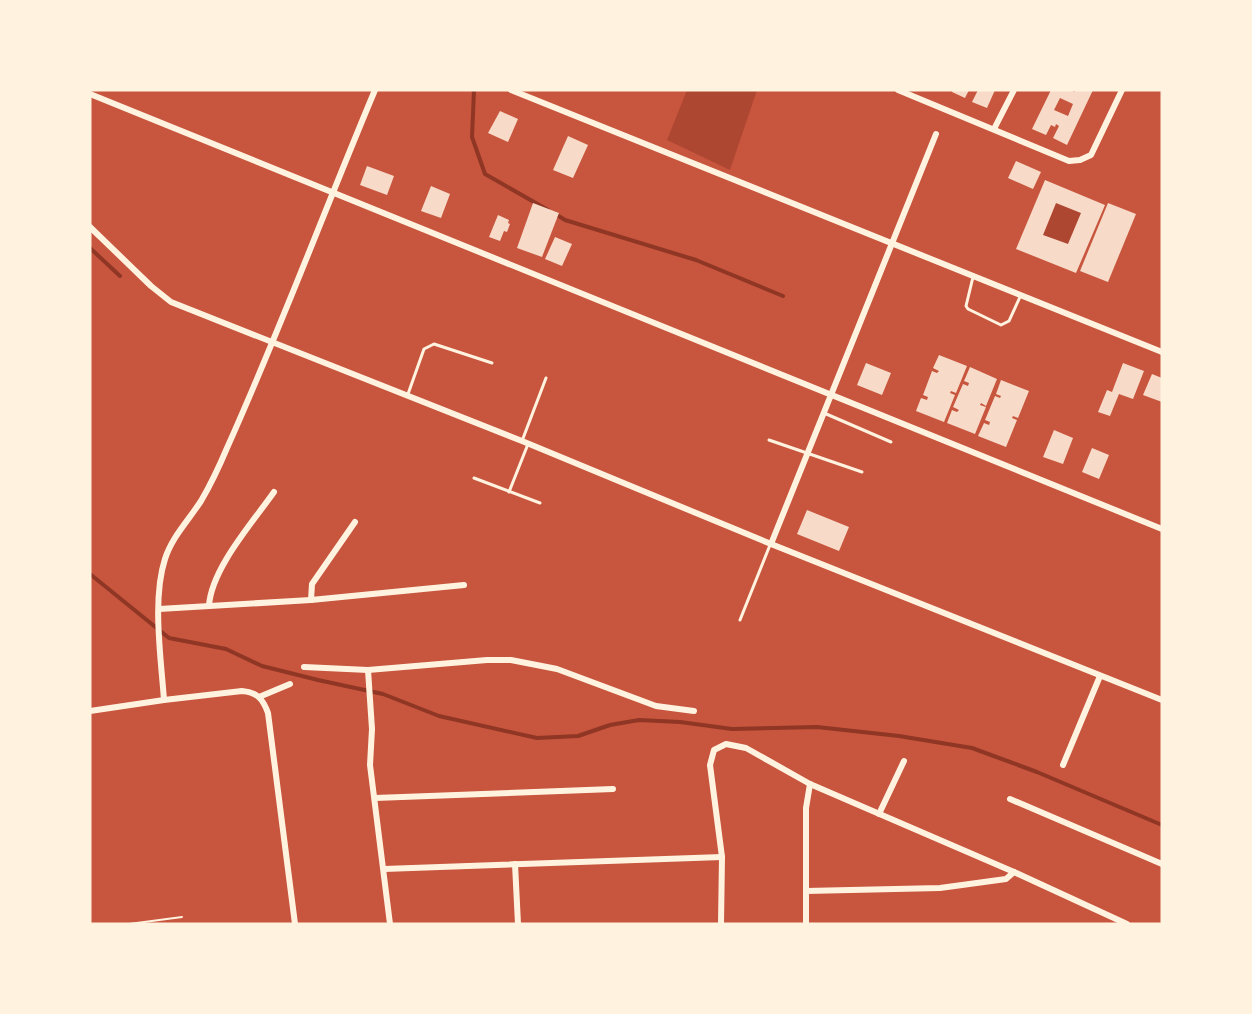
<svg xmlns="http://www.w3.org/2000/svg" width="1252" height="1014" viewBox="0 0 1252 1014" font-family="Poppins,sans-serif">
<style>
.green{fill:#ae4732}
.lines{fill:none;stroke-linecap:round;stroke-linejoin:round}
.stream{stroke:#8f3625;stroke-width:4}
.building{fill:#f7dbc8;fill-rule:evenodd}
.path{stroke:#fff3e0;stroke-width:2}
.service{stroke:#fff3e0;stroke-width:3}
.minor{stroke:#fff3e0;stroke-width:6}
</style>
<rect width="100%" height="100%" fill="#c8553d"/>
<g class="green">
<path d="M 687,90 L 757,90 L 730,170 L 667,140 Z"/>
<path d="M 1056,203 L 1081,213 L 1068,244 L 1043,235 Z"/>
</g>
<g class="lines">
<g class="stream">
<path d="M 474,90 L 472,137 L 485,174 L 548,210"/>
<path d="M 554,213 L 565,220 L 696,260 L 783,296"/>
<path d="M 90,248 L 120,276"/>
<path d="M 90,574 L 169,638 L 226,649 L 262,666 L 318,680 L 383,694 L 439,716 L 537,738 L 578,736 L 610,725 L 639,720 L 680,722 L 732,729 L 817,727 L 899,736 L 972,748 L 1037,772 L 1162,825"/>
</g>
</g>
<g class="building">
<path d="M 953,90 L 969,90 L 965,98 L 952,92 Z"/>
<path d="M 978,90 L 995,90 L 987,108 L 972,102 Z"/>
<path d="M 1051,90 L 1072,90 L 1074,92 L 1076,90 L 1093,90 L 1067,145 L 1053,138 L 1059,126 L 1056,124 L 1055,127 L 1051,125 L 1046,135 L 1032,129 ZM 1060,98 L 1073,104 L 1068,116 L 1054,110 Z"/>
<path d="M 500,111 L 518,119 L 508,142 L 488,133 Z"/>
<path d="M 568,136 L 588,145 L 573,178 L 553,170 Z"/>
<path d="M 1016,161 L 1041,172 L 1033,189 L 1008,178 Z"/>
<path d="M 367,166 L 394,176 L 387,195 L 360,185 Z"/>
<path d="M 1045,180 L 1105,205 L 1076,273 L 1016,249 ZM 1056,203 L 1081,213 L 1068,244 L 1043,235 Z"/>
<path d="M 431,186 L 450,194 L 441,218 L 421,211 Z"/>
<path d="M 533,203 L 559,213 L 542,257 L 517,248 Z"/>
<path d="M 1108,203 L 1136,214 L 1108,282 L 1080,271 Z"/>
<path d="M 498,215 L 509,220 L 508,223 L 510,224 L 507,232 L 504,231 L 500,241 L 489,237 Z"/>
<path d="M 555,237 L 572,244 L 562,266 L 545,259 Z"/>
<path d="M 939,355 L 967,366 L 956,393 L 951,391 L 950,393 L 955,395 L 944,422 L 916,411 L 921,398 L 927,400 L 928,397 L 923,395 L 932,371 L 937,373 L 939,371 L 933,368 Z"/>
<path d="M 866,363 L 891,373 L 882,395 L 857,385 Z"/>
<path d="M 1123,363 L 1144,371 L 1133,399 L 1119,394 L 1110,416 L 1098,412 L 1107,390 L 1112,392 Z"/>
<path d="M 970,367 L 997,379 L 986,406 L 981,403 L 980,405 L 986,407 L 975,434 L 947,423 L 952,410 L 957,412 L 959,410 L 953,407 L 963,384 L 968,386 L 969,383 L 964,381 Z"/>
<path d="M 1152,374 L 1162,378 L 1162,402 L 1143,395 Z"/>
<path d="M 1001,380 L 1029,391 L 1018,418 L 1013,416 L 1012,418 L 1017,420 L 1006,447 L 978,436 L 984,423 L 989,425 L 990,422 L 985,420 L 995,396 L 1000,398 L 1001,396 L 996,394 Z"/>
<path d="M 1054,430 L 1073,438 L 1063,464 L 1043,457 Z"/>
<path d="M 1092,448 L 1109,455 L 1099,479 L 1082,472 Z"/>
<path d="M 807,510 L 849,527 L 839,551 L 797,534 Z"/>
</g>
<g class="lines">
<path class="path" d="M 129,924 L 182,917"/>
<g class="service">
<path d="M 973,277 L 966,306 L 968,309 L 1001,325 L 1009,321 L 1020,297"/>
<path d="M 408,394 L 424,349 L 434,344 L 492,363"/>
<path d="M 824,413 L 891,442"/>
<path d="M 769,440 L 862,472"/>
<path d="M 522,441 L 546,378"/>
<path d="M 474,478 L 540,503"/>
<path d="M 509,492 L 528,444"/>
<path d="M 740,620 L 770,545"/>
</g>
<g class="minor">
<path d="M 511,90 L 1162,352"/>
<path d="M 898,90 L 1069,161 L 1080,160 L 1091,155 L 1122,90"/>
<path d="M 90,94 L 1162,529"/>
<path d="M 994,129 L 1014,90"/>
<path d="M 90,227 L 151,286 L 171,302 L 522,441 L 771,544 L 1162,700"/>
<path d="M 771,544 L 936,134"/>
<path d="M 311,600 L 312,584 L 355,522"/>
<path d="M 209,606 C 211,569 253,522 274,492"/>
<path d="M 159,609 L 311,600 L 464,585"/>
<path d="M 304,667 L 368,670 L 487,660 L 511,660 L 557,669 L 656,706 L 694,711"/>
<path d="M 368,670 L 372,729 L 370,765 L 390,924"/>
<path d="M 259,697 L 290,684"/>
<path d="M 164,700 C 161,658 152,599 165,559 C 172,537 188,521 201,501 C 211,484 219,467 227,448 C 280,330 325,209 375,90"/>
<path d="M 90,711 L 164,700 L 242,691 C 257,692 263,699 268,713 L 295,924"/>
<path d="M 1063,765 L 1100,676"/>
<path d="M 375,798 L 613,789"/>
<path d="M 1010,799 L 1162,864"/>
<path d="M 879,814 L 904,761"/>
<path d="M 515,864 L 518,924"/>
<path d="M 384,869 L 722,857"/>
<path d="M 806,891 L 940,888 L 1006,879 L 1014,872"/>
<path d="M 721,924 L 722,857 L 710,765 L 714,750 L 726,744 L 746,748 L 810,784 L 1014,872 L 1127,924"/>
<path d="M 806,924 L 806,808 L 810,784"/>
</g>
</g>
<rect width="1252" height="1014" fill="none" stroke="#fff3e0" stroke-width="183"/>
</svg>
